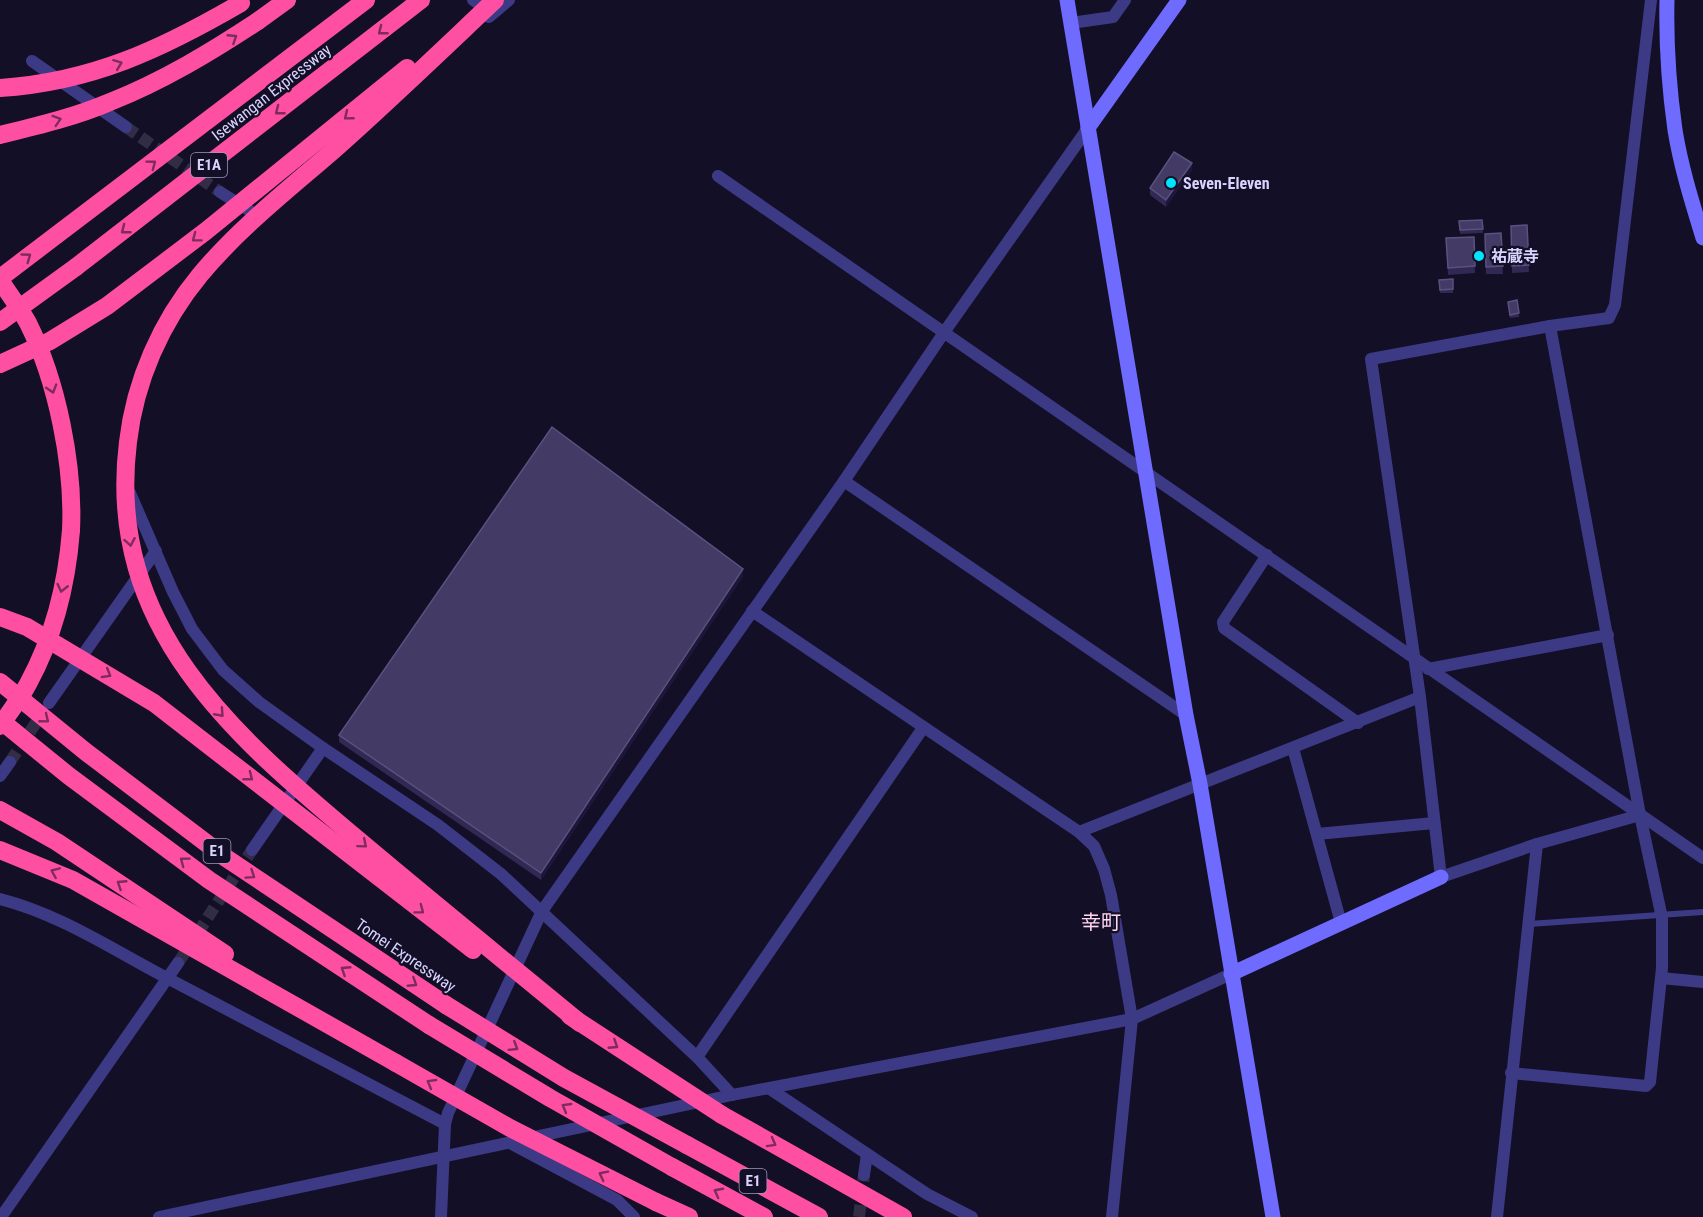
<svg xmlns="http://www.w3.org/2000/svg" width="1703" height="1217" viewBox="0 0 1703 1217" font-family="'Roboto Condensed','Noto Sans JP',sans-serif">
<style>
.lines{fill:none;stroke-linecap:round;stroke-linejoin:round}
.street-tunnel{stroke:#312d47;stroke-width:12;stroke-dasharray:12 6;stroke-linecap:butt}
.lane{stroke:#3d3a85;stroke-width:6}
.street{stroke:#3d3a85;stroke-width:12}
.secondary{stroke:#6f6bff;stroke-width:15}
.highway{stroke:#ff4fa3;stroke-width:18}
.highway-bridge{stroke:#ff4fa3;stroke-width:18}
.wall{fill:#312854}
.shaded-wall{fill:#1d163a}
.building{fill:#433a66;stroke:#5a527e;stroke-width:1.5}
.oneway{stroke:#7d2c5e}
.poi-dot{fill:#00e5ff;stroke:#130f26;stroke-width:2}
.labels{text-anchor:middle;stroke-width:4.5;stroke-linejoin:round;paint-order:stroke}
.shield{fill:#130f26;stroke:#9e99be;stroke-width:1.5}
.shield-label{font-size:15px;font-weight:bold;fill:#d9d4ff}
.street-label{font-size:16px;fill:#d9d4ff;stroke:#130f26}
.poi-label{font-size:16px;font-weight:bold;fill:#d9d4ff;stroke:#130f26;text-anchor:start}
.quarter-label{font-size:20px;fill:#ffd6f0;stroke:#130f26}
</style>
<rect width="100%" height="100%" fill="#130f26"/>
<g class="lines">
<g class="street-tunnel">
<path d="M 126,127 L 220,192"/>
<path d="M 10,762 L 45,709"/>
<path d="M 178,963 L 252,850"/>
<path d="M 859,1217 L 864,1175"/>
</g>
<path class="lane" d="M 1529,924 L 1703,912"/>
<g class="street">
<path d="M 473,0 L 490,11"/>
<path d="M 489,17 L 509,0"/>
<path d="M 1071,23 L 1113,17 L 1125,0"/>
<path d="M 32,61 L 126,127"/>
<path d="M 718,176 L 1703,858"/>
<path d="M 220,192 L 253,213"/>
<path d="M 844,481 L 1186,715"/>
<path d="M 130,493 L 173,592 L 192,629 L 223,670 L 259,702 L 323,748 L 438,825 L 501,874 L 697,1057 L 732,1095"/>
<path d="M 1267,555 L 1223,622 L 1224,628 L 1358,723"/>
<path d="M 752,611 L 1079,832 L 1094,846 L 1104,869 L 1111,895 L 1132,1019 L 1112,1217"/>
<path d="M 1428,669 L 1608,635"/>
<path d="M 49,703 L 156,551"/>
<path d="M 1293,748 L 1341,923"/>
<path d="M 0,776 L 10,762"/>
<path d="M 1640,815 L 1537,844 L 1441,877 L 1420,697 L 1371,359 L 1550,326 L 1609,318 L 1615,305 L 1651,0"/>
<path d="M 1079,832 L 1420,697"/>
<path d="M 1317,834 L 1434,823"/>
<path d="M 252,850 L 323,748"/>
<path d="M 0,899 C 60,914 115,951 169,979 C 261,1028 353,1076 445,1124"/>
<path d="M 1661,978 L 1703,982"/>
<path d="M 697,1057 L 923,728"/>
<path d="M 1511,1073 L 1646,1086 L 1650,1082 L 1662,968 L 1662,918 L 1640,815 L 1550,326"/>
<path d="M 770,1089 L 927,1194 L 972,1217"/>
<path d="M 510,1143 L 617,1200 L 634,1217"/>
<path d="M 864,1175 L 867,1154"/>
<path d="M 1,1217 L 178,963"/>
<path d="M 159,1217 L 732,1095 L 1132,1019 L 1231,974"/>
<path d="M 441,1217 L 445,1124 L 448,1113 L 542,911 L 844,481 L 945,331 L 1088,128"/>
<path d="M 1497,1217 L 1537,844"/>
</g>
<g class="secondary">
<path d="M 1067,0 L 1186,715 L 1200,784 L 1273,1217"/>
<path d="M 1667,0 C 1666,43 1669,87 1675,130 C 1681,167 1692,202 1703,238"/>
<path d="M 1088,128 L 1179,0"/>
<path d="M 1231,974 L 1441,877"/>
</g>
<g class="highway">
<path d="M 258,21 L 287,0"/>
<path d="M 76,267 L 421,0"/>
<path d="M 0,278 L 366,0"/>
<path d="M 0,280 C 9,294 20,308 28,323 C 57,381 74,465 71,530"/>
<path d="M 0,682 L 86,752 L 226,858 L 446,1005"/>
<path d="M 0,720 L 69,776 L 209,880 L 429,1025"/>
<path d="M 0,810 L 57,842 L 225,954"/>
<path d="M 0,850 L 73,880 L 396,1063"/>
<path d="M 722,1115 L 903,1217"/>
<path d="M 687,1145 L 819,1217"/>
<path d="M 672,1167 L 764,1217"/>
<path d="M 656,1202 L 689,1217"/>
</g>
<g class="highway-bridge">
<path d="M 495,0 C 442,50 389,101 335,149 C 289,189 239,228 200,275 C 161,322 135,381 128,442 C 104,634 243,743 375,854 C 443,911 512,967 580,1023"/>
<path d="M 0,88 C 92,82 162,49 241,3"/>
<path d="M 0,135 C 37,126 75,117 110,102 C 163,81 211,52 258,21"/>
<path d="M 0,322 L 76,267"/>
<path d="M 0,364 L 50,341 L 107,306 L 206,231 L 407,68"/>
<path d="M 0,617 L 27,627 L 154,703 L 473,950"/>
<path d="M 0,726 C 9,713 20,699 28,684 C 53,638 67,583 71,530"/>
<path d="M 446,1005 L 564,1078 L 687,1145"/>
<path d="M 570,1016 L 722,1115"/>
<path d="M 429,1025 L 550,1098 L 672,1167"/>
<path d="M 396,1063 L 510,1128 L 656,1202"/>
</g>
</g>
<g class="wall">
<path d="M 1192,170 L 1166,207 L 1150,195 L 1150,188 Z"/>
<path d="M 1482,220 L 1483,233 L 1460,234 L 1459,221 Z"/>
<path d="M 1527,225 L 1529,272 L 1512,273 L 1511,226 Z"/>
<path d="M 1501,233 L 1503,274 L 1486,274 L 1485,234 Z"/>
<path d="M 1474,237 L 1475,273 L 1448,275 L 1446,238 Z"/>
<path d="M 1453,279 L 1453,293 L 1440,293 L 1439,280 Z"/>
<path d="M 1508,302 L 1519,313 L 1519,317 L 1510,318 Z"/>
<path d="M 743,576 L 541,880 L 339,742 L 339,735 Z"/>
</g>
<g class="shaded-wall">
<path d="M 1192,163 L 1192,170 L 1166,207 L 1166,200 Z"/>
<path d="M 743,569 L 743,576 L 541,880 L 541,873 Z"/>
</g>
<g class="building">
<path d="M 1174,152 L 1192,163 L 1166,200 L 1150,188 Z"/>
<path d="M 1482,220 L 1483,229 L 1460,230 L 1459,221 Z"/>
<path d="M 1527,225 L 1529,265 L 1512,266 L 1511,226 Z"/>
<path d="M 1501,233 L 1503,266 L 1486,267 L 1485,234 Z"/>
<path d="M 1474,237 L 1475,266 L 1448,268 L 1446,238 Z"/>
<path d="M 1453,279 L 1453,289 L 1440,290 L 1439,280 Z"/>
<path d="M 1517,300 L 1519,313 L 1510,315 L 1508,302 Z"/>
<path d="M 552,427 L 743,569 L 541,873 L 339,735 Z"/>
</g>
<defs><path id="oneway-chevron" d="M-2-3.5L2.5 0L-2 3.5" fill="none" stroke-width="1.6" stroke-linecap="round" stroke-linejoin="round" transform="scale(1.5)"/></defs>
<g class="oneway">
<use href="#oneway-chevron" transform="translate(382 31) rotate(142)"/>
<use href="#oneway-chevron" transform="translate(233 38) rotate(-33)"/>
<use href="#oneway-chevron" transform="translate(118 64) rotate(-21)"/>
<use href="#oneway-chevron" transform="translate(279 111) rotate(142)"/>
<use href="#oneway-chevron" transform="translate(348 116) rotate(141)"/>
<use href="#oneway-chevron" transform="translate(57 120) rotate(-18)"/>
<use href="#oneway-chevron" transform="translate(152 164) rotate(-37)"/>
<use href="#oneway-chevron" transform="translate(125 230) rotate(142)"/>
<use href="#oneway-chevron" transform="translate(196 238) rotate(143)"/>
<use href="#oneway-chevron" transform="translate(27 257) rotate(-36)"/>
<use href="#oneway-chevron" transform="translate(52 389) rotate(73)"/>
<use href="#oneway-chevron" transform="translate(130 542) rotate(80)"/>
<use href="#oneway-chevron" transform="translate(62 588) rotate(103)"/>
<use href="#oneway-chevron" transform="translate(107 674) rotate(31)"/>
<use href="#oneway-chevron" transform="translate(220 713) rotate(48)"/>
<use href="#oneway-chevron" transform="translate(45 719) rotate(39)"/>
<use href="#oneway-chevron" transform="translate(249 777) rotate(38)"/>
<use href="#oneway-chevron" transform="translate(363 844) rotate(40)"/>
<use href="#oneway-chevron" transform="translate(184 861) rotate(-143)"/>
<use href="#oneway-chevron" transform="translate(55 872) rotate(-157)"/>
<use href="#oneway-chevron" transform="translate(251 875) rotate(34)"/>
<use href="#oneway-chevron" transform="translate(121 884) rotate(-147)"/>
<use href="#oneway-chevron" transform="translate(420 910) rotate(37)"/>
<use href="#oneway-chevron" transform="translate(345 970) rotate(-147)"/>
<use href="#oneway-chevron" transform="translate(413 983) rotate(33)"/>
<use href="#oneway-chevron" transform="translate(614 1045) rotate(33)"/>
<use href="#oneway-chevron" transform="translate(514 1047) rotate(32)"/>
<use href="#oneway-chevron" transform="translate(431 1083) rotate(-150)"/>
<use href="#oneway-chevron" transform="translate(566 1107) rotate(-150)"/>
<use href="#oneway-chevron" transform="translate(772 1143) rotate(29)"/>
<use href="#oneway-chevron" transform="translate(603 1175) rotate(-153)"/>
<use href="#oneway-chevron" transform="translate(718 1192) rotate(-152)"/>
</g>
<g class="poi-dot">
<circle cx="1171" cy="183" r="6"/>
<circle cx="1479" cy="256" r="6"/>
</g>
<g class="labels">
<g class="shield">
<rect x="191" y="153" width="36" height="24" rx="4.5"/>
<rect x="203.5" y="839" width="27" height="24" rx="4.5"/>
<rect x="739.5" y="1169" width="27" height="24" rx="4.5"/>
</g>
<g class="shield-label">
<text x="209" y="170">E1A</text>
<text x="217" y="856">E1</text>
<text x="753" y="1186">E1</text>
</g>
<g class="street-label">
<text transform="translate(271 92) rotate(-38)" y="6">Isewangan Expressway</text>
<text transform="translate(406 955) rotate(34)" y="6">Tomei Expressway</text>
</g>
<g class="poi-label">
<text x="1183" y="189">Seven-Eleven</text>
<text x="1491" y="262">祐蔵寺</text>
</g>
<g class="quarter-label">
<text x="1101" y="929">幸町</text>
</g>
</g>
</svg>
